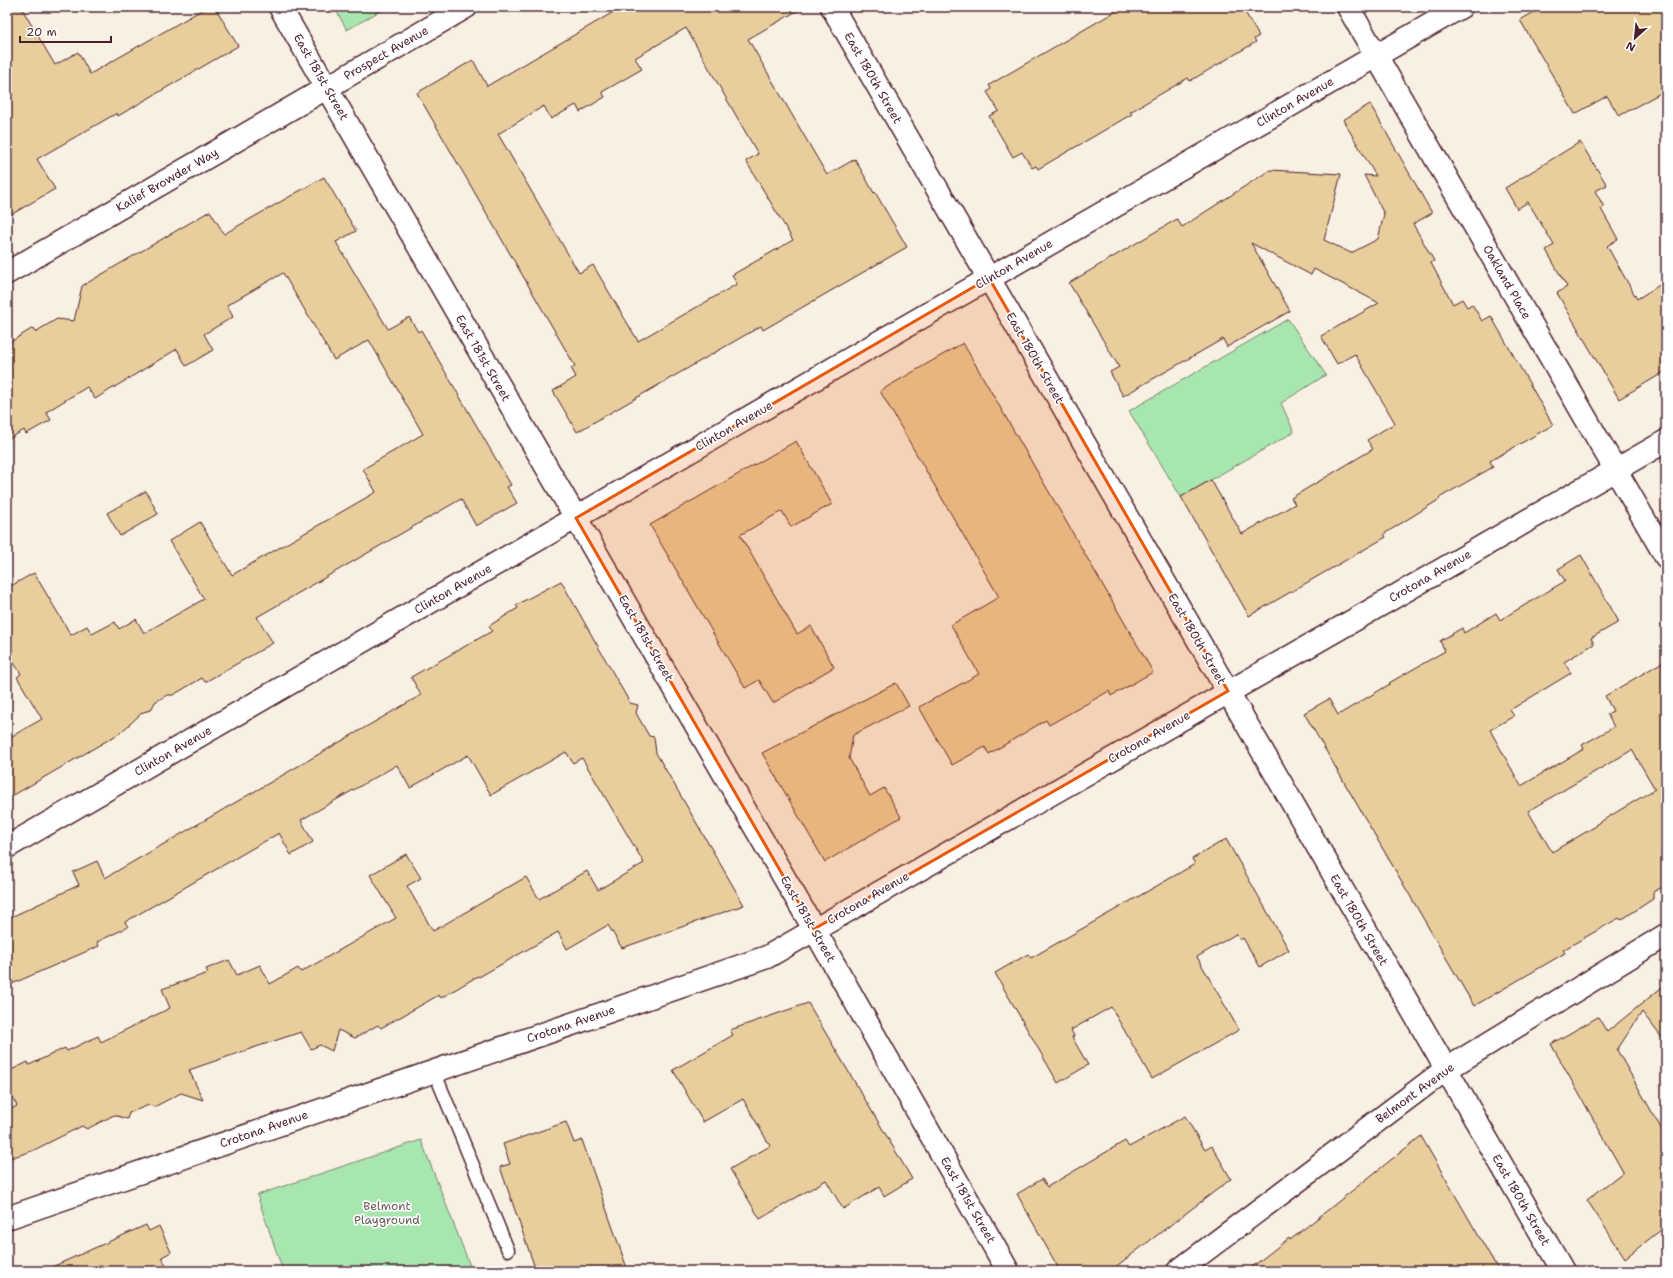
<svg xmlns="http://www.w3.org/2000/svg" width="1673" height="1278" viewBox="0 0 1673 1278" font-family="'Shantell Sans',sans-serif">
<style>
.green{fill:#a7e7af;stroke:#78836d}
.building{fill:#e8ce9d;stroke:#4a1f2b;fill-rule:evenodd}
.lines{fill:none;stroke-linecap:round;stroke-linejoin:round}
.lane-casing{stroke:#4a1f2b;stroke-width:15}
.street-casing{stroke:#4a1f2b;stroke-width:25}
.secondary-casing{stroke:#4a1f2b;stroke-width:25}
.lane{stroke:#fff;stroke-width:12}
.street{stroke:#fff;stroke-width:22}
.secondary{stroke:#fff;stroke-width:22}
.marked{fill:#e8590c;fill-opacity:0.2;stroke:#e8590c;stroke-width:3;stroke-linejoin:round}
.labels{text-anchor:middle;stroke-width:3.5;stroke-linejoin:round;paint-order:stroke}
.street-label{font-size:12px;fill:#4a1f2b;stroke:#fff}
.park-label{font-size:12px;fill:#665b53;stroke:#fff}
</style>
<rect width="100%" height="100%" fill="#f8f0e2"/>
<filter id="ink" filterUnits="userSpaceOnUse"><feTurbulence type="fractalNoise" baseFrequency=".025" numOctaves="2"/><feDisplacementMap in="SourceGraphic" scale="8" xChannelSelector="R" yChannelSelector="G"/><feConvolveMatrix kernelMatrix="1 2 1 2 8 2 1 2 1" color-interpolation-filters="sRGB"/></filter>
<g filter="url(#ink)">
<g class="green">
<path d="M 334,7 L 387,7 L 347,30 Z"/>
<path d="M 1288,319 L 1326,375 L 1281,403 L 1294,432 L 1181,497 L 1129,411 Z"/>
<path d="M 421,1140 L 472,1271 L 283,1271 L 257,1195 Z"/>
</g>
<g class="building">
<path d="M 7,7 L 21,7 L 55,65 L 78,52 L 90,74 L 207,7 L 215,7 L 238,46 L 118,116 L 117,113 L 37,159 L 55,189 L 7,217 Z"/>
<path d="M 622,7 L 804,7 L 748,39 L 827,175 L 855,159 L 874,193 L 875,192 L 907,247 L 763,330 L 761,326 L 577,432 L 553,391 L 576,377 L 571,368 L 575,366 L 417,93 L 473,60 L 487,86 ZM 686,28 L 758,154 L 746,161 L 793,240 L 732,275 L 737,284 L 638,341 L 593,265 L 579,273 L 498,134 L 544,106 L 551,119 L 576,105 L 580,112 L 605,97 L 602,92 L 642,69 L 635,58 Z"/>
<path d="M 1123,7 L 1242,7 L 1259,36 L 1254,39 L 1256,42 L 1190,81 L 1188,78 L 1130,112 L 1132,114 L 1038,169 L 1036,166 L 1032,168 L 1022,152 L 1013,157 L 989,116 L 999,111 L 987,92 L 991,89 L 989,85 Z"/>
<path d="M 1543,7 L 1666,7 L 1666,90 L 1619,116 L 1607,96 L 1575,114 L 1520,20 Z"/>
<path d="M 1370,104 L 1432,213 L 1413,224 L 1434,261 L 1431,263 L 1453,304 L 1462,299 L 1467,307 L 1472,304 L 1482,321 L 1491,316 L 1553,425 L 1490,461 L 1493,467 L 1439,498 L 1440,499 L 1384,534 L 1386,537 L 1249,616 L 1181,497 L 1211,480 L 1242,534 L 1295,504 L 1291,498 L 1373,449 L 1367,440 L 1395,423 L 1355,354 L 1337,364 L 1321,336 L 1379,303 L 1314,269 L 1311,275 L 1251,243 L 1290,311 L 1227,347 L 1223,339 L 1123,396 L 1110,372 L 1119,367 L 1069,283 L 1177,219 L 1182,227 L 1270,170 L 1341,174 L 1324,240 L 1351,253 L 1378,239 L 1384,214 L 1364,175 L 1376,176 L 1343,120 Z"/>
<path d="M 1580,142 L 1607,185 L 1595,191 L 1604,207 L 1601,209 L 1618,239 L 1607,246 L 1637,299 L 1666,281 L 1666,371 L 1619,399 L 1557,293 L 1567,287 L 1546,250 L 1554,245 L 1528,202 L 1517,209 L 1505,188 Z"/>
<path d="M 324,177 L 356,231 L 336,242 L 388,329 L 409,317 L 418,332 L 421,330 L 511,485 L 507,487 L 517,503 L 476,526 L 461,499 L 257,617 L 273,643 L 205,682 L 202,678 L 173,695 L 167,695 L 155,702 L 151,710 L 143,712 L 120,733 L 7,799 L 7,739 L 42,719 L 17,677 L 21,674 L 7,652 L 7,588 L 34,573 L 71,635 L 87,626 L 92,634 L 115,622 L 119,629 L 136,619 L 144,633 L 204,599 L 169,541 L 200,522 L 232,575 L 376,492 L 363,469 L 423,434 L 369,340 L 334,360 L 283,273 L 227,305 L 233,317 L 204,334 L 213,350 L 186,366 L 177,349 L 95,399 L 87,387 L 46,412 L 51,420 L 26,434 L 24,430 L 7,440 L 7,344 L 33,328 L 35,332 L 57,319 L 74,321 L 82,286 L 210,211 L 224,234 Z"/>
<path d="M 963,343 L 1153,672 L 1111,696 L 1109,691 L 1049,725 L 1046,720 L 989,754 L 985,747 L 952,765 L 919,707 L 979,674 L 951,625 L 999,597 L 880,391 Z"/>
<path d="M 796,441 L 832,504 L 791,527 L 782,511 L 740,535 L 797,634 L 811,626 L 834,667 L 773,703 L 759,680 L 745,688 L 650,525 Z"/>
<path d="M 146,491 L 158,514 L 120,536 L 107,513 Z"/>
<path d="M 1581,555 L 1619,622 L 1591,638 L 1594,644 L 1564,662 L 1571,673 L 1510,710 L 1514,716 L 1490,730 L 1521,786 L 1584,749 L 1582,745 L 1614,727 L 1607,714 L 1613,711 L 1605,696 L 1666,660 L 1666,885 L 1653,892 L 1653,899 L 1621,920 L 1619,918 L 1563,950 L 1565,953 L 1474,1006 L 1304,713 L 1329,699 L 1338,715 L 1390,684 L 1389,683 L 1445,651 L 1440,641 L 1462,628 L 1464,633 L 1496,613 L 1500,620 L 1565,581 L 1558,569 ZM 1632,750 L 1655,789 L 1595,825 L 1596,826 L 1552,852 L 1528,811 Z"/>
<path d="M 561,581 L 630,703 L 638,705 L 636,713 L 649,736 L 654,737 L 656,753 L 744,905 L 622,948 L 608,925 L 567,949 L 558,932 L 479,977 L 478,976 L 441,998 L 439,995 L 381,1028 L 378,1025 L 355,1038 L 338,1030 L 332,1051 L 320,1045 L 311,1049 L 301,1032 L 247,1050 L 189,1070 L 203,1100 L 181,1093 L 154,1107 L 149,1105 L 129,1113 L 127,1119 L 114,1115 L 87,1129 L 82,1126 L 32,1151 L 7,1159 L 7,1111 L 17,1106 L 7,1086 L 7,1072 L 28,1062 L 29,1065 L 65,1048 L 67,1051 L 98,1036 L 101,1042 L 170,1008 L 162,989 L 208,973 L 206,969 L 229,960 L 237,975 L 260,965 L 270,984 L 298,968 L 301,972 L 396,918 L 370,875 L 406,854 L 421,878 L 407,886 L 433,931 L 526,877 L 539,899 L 587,871 L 598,890 L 644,863 L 582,758 L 573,763 L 566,752 L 491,795 L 468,755 L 410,788 L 397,765 L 301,820 L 313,842 L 291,855 L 279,833 L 125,922 L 128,927 L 97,942 L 99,946 L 7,986 L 7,919 L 79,885 L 73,872 L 97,861 L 105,878 L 421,695 L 411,677 L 492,631 L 489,626 L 518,608 L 516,605 Z"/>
<path d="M 896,683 L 909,706 L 853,735 L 849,758 L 870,796 L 884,788 L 901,817 L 825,862 L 762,753 Z"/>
<path d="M 1226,839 L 1289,950 L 1260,967 L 1243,938 L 1240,940 L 1236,934 L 1197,957 L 1239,1030 L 1152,1079 L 1111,1007 L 1071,1030 L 1074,1036 L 1072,1037 L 1088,1065 L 1058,1083 L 995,973 L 1028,954 L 1031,958 L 1195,864 L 1192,859 Z"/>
<path d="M 1666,984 L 1666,1043 L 1642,1012 L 1617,1050 L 1666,1137 L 1666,1226 L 1625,1258 L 1587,1200 L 1623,1172 L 1551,1044 L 1598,1017 L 1607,1032 Z"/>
<path d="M 808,1003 L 912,1179 L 884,1196 L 879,1187 L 843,1209 L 826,1180 L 760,1219 L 730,1169 L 770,1146 L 743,1099 L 703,1122 L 673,1070 L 733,1035 L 730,1030 Z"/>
<path d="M 1185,1116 L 1205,1150 L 1212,1146 L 1231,1179 L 1110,1271 L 1060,1271 L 1017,1194 L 1042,1179 L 1047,1187 L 1125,1141 L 1129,1147 Z"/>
<path d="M 566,1122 L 574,1143 L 582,1140 L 628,1271 L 536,1271 L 500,1167 L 510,1164 L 503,1144 Z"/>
<path d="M 1421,1136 L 1499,1271 L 1247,1271 L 1289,1238 L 1290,1240 L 1319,1217 Z"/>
<path d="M 146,1225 L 149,1231 L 159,1226 L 171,1252 L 162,1257 L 168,1271 L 43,1271 Z"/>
</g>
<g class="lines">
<g class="lane-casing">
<path id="lane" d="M 434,1071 L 508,1250"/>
</g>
<g class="street-casing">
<g id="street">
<path d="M 280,7 L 814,929 L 1008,1271"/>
<path d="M 1348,7 L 1666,557"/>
<path d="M 7,273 L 466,7"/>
<path d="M 7,847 L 948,302 L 1461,7"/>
<path d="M 1178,1271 L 1445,1070 L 1666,935"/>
</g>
</g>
<g class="secondary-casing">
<g id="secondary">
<path d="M 832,7 L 1563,1271"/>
<path d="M 7,1218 L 767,957 L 1666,441"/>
</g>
</g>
<use href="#lane" class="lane"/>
<use href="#street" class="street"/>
<use href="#secondary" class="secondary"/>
</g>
</g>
<path class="marked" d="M 989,278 L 1228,691 L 814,929 L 576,518 Z"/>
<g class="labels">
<g class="street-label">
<text transform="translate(386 53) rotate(-30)" y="4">Prospect Avenue</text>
<text transform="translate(321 77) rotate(60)" y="4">East 181st Street</text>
<text transform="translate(873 78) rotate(60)" y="4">East 180th Street</text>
<text transform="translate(1295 102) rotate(-30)" y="4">Clinton Avenue</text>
<text transform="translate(167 180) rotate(-30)" y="4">Kalief Browder Way</text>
<text transform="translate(1014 264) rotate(-30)" y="4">Clinton Avenue</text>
<text transform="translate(1507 282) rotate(60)" y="4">Oakland Place</text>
<text transform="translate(483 358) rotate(60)" y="4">East 181st Street</text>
<text transform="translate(1035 358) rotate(60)" y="4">East 180th Street</text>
<text transform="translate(734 426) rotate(-30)" y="4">Clinton Avenue</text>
<text transform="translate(1430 576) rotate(-30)" y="4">Crotona Avenue</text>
<text transform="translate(453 589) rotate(-30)" y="4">Clinton Avenue</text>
<text transform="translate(646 638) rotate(60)" y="4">East 181st Street</text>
<text transform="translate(1197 639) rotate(60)" y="4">East 180th Street</text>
<text transform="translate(1149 737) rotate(-30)" y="4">Crotona Avenue</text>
<text transform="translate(173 751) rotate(-30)" y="4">Clinton Avenue</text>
<text transform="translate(868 898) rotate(-30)" y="4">Crotona Avenue</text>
<text transform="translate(808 919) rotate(60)" y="4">East 181st Street</text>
<text transform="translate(1359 920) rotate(60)" y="4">East 180th Street</text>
<text transform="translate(571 1024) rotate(-19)" y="4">Crotona Avenue</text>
<text transform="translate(1415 1093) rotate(-36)" y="4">Belmont Avenue</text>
<text transform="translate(264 1129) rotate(-19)" y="4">Crotona Avenue</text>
<text transform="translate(968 1200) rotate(60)" y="4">East 181st Street</text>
<text transform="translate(1521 1200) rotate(60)" y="4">East 180th Street</text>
</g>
<g class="park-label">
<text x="387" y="1210">Belmont<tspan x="387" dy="14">Playground</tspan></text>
</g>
</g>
<rect width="1673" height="1278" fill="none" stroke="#fff" stroke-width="24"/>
<rect x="12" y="12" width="1649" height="1254" fill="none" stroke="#4a1f2b" stroke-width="1.5" filter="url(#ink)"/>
<g transform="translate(1635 38) rotate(207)" stroke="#ffffff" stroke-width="3" paint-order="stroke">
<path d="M0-3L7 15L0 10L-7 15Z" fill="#4a1f2b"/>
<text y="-6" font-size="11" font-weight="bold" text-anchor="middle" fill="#4a1f2b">N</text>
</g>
<path d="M20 36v6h91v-6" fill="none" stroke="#4a1f2b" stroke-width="2"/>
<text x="26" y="36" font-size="12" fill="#4a1f2b" stroke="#ffffff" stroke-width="3" paint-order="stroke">20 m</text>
</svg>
